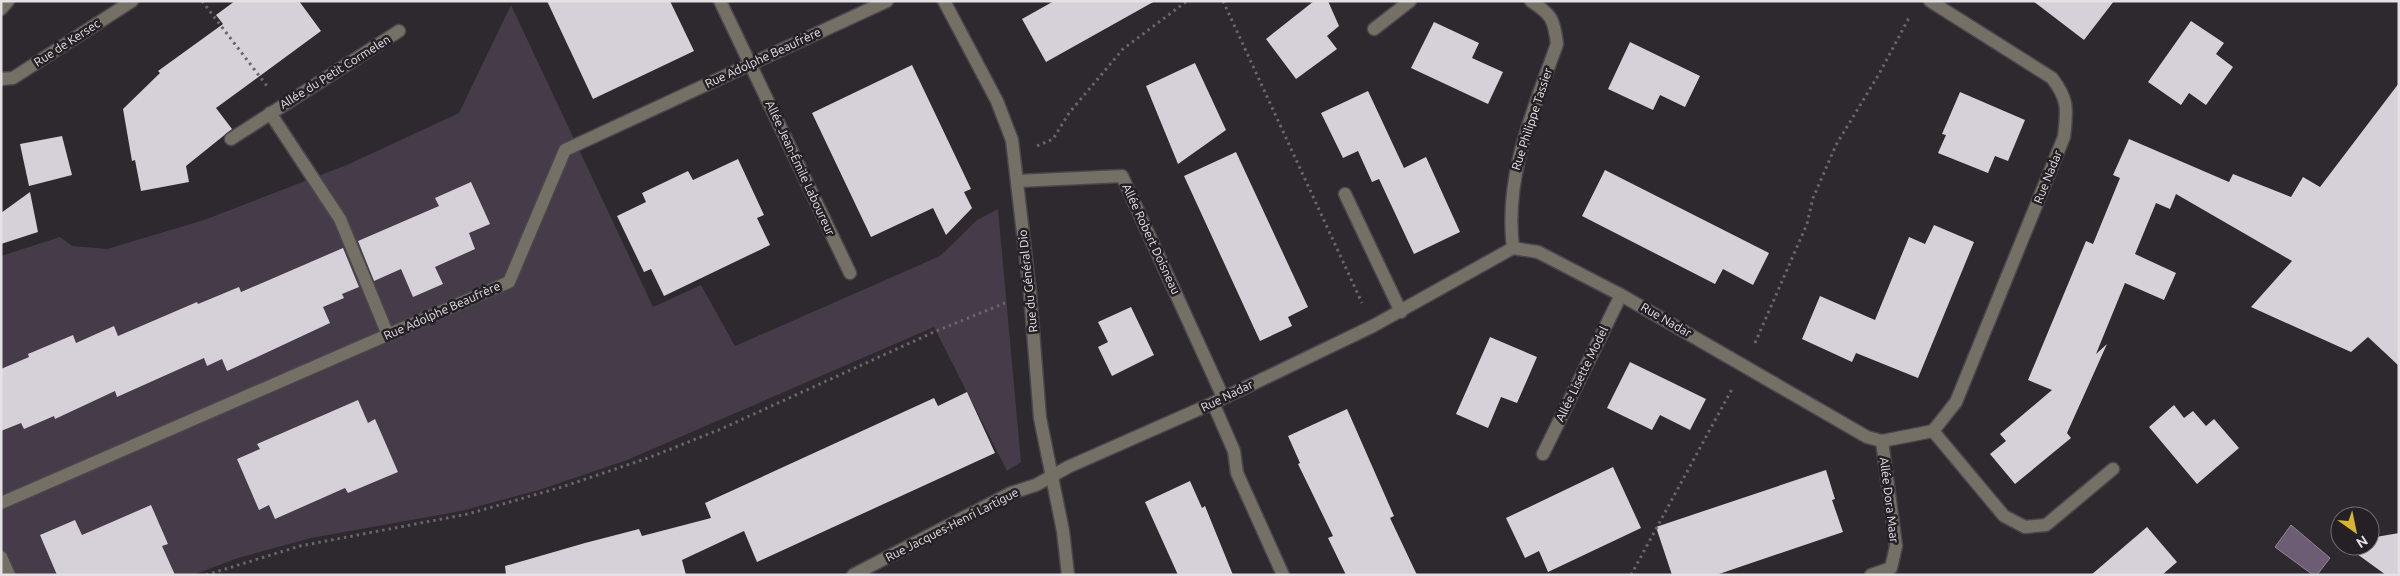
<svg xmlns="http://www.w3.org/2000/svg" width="2400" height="576" viewBox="0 0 2400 576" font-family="Ubuntu,sans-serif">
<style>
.green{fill:#453b49}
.water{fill:#6d5d74;stroke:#918596}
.building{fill:#d6d0d8}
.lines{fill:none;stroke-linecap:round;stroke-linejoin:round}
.minor-casing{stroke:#4a464c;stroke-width:15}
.path{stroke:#69656a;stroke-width:3;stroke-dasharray:2.5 4;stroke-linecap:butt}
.minor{stroke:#747065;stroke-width:12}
.labels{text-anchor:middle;stroke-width:5;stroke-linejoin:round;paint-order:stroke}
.street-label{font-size:12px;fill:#e4e1e5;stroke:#242025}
</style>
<rect width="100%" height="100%" fill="#2d292f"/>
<path class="green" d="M 511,5 L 653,307 L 701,285 L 735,346 L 940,256 L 977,220 L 998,209 L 1021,462 L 1007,471 L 934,327 L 627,460 L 539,490 L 461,511 L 311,538 L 238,558 L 193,575 L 1,575 L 1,256 L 60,237 L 72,246 L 107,249 L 204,220 L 349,164 L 459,113 Z"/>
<path class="water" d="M 2291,525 L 2330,558 L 2317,575 L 2313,575 L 2275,547 Z"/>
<g class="building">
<path d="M 235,1 L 299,1 L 321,31 L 216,108 L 232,129 L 186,166 L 189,182 L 141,191 L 135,160 L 132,161 L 123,109 L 160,73 L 158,71 L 223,24 L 216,15 Z"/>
<path d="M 547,1 L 670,1 L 694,51 L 593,99 Z"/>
<path d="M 1054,1 L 1155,1 L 1046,62 L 1022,19 Z"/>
<path d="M 1314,1 L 1328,1 L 1339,26 L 1327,36 L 1337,49 L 1296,79 L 1266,39 Z"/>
<path d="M 2033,1 L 2114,1 L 2084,40 Z"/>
<path d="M 2191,21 L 2224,43 L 2216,54 L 2233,67 L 2206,105 L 2189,93 L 2181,105 L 2148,82 Z"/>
<path d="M 1434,22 L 1479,43 L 1472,58 L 1503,72 L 1488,104 L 1411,68 Z"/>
<path d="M 1630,42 L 1700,76 L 1685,107 L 1660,95 L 1653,110 L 1608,89 Z"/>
<path d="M 1195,63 L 1226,130 L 1178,164 L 1146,86 Z"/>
<path d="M 912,65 L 971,189 L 964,192 L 972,208 L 946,235 L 933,208 L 871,237 L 812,113 Z"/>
<path d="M 2399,83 L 2399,366 L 2368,337 L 2351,352 L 2251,307 L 2292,261 L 2176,194 L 2170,209 L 2156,203 L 2135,254 L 2176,273 L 2164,300 L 2125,283 L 2096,354 L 2107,344 L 2067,433 L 2071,438 L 2015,484 L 1990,454 L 2006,441 L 2000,434 L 2052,390 L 2028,380 L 2086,241 L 2093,244 L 2120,178 L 2113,175 L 2129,139 L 2229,182 L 2233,174 L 2291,197 L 2303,177 L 2320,187 Z"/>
<path d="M 1368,91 L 1404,168 L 1426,157 L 1460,232 L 1414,254 L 1379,179 L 1372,182 L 1358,151 L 1343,158 L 1321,113 Z"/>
<path d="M 1960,92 L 2025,120 L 2008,161 L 1995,156 L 1988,173 L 1938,153 L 1946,135 L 1942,134 Z"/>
<path d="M 62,136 L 72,175 L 29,186 L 20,144 Z"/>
<path d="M 1236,152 L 1308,307 L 1288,317 L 1292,326 L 1260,341 L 1184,176 Z"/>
<path d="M 738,159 L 764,215 L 757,218 L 770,245 L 664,296 L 651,269 L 644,272 L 617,216 L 646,202 L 642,193 L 688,171 L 693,180 Z"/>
<path d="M 1605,170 L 1769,253 L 1753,285 L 1723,269 L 1715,284 L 1582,216 Z"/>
<path d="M 471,182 L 490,224 L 469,233 L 475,249 L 435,267 L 443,284 L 413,297 L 401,269 L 374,281 L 358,241 L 439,206 L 435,198 Z"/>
<path d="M 30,192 L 38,232 L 1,244 L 1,213 Z"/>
<path d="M 1934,225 L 1974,242 L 1918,378 L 1856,353 L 1852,362 L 1802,339 L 1820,296 L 1875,320 L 1909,237 L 1925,244 Z"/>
<path d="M 343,248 L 359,287 L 342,294 L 344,298 L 323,307 L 330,323 L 227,371 L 222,359 L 207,366 L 204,358 L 117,397 L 115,391 L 55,419 L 54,416 L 24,429 L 21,423 L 1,431 L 1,369 L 29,357 L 28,354 L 73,335 L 76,343 L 114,326 L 118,336 L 197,302 L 198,304 L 239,287 L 241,292 Z"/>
<path d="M 1131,307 L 1154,355 L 1112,376 L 1098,347 L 1108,342 L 1098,322 Z"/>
<path d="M 1490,337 L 1537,357 L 1517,403 L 1501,397 L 1488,428 L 1456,414 Z"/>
<path d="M 1630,362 L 1706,399 L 1690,430 L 1660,415 L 1652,430 L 1607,408 Z"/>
<path d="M 967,392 L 995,453 L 757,562 L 744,531 L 682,560 L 686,575 L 506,575 L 505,566 L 585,543 L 639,529 L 642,536 L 711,518 L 705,503 L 934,398 L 938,406 Z"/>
<path d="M 358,400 L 368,423 L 375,419 L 398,472 L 348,493 L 345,488 L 275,519 L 269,505 L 259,510 L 237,459 L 260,449 L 257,444 Z"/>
<path d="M 2174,405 L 2184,418 L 2193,411 L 2206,426 L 2214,419 L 2239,448 L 2197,484 L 2149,427 Z"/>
<path d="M 1347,409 L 1394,516 L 1390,518 L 1417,575 L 1346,575 L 1328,538 L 1333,536 L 1298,464 L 1300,463 L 1288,436 Z"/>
<path d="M 1613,467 L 1641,528 L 1548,572 L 1539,551 L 1525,558 L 1506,518 Z"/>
<path d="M 1826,470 L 1835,499 L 1832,500 L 1843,532 L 1716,575 L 1672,575 L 1656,527 Z"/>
<path d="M 1190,481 L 1202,508 L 1205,506 L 1233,575 L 1178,575 L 1164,544 L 1145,502 Z"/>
<path d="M 151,505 L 168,544 L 162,546 L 175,575 L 57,575 L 40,535 L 75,520 L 82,535 Z"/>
<path d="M 2147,527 L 2177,562 L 2162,575 L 2091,575 Z"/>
<path d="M 2399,533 L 2399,575 L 2386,575 L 2346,546 L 2370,546 L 2370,538 Z"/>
</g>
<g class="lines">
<g class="minor-casing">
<g id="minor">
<path d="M 720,1 L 850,273"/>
<path d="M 944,1 L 997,101 L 1012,140 L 1030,293 L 1040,418 L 1063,531 L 1068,575"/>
<path d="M 1930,1 L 2052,78 C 2069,100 2067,110 2064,137 L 1956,402 L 1933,431"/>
<path d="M 1,9 L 8,1"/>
<path d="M 1374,29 L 1410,1"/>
<path d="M 1,79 L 13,78 L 132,1"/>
<path d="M 270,113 L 340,219 L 388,335"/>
<path d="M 231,139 L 399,31"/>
<path d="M 1018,181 L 1122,176 L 1223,397"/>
<path d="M 1345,194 L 1401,312"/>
<path d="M 1513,248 C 1504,176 1533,111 1557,44 C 1554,19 1552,15 1531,1"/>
<path d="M 1213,403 L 1234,451 L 1237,473 L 1283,575"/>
<path d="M 1543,454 L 1621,295"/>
<path d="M 1,503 L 509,282 L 565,150 L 887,1"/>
<path d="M 1,557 L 9,575"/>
<path d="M 853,575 L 1011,493 L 1036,485 L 1068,467 L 1213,403 L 1373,326 L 1513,248 L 1538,252 L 1621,295 L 1867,437 L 1882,441 L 1933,431 L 2004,516 L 2025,527 L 2046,525 L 2113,469"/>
<path d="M 1871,575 L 1891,568 L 1896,546 L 1882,441"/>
</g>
</g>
<g class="path">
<path d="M 202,1 L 267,86"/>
<path d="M 1223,1 L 1362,303"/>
<path d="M 1037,146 L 1053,139 L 1069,113 L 1123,49 L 1187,1"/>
<path d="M 1755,343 L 1807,224 L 1813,198 L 1836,145 L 1879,74 L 1910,16"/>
<path d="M 206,575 L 300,546 L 468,514 L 562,487 L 648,458 L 721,429 L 934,332 L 1005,303"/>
<path d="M 1631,575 L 1732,389"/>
</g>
<use href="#minor" class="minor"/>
</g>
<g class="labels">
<g class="street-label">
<text transform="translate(67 43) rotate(-33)" y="4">Rue de Kersec</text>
<text transform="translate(763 58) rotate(-25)" y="4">Rue Adolphe Beaufrère</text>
<text transform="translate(335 72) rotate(-32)" y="4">Allée du Petit Cormelen</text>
<text transform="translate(1532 119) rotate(-72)" y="4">Rue Philippe Tassier</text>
<text transform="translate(800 168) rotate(65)" y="4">Allée Jean-Émile Laboureur</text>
<text transform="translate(2048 177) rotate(-68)" y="4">Rue Nadar</text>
<text transform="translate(1151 239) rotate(65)" y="4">Allée Robert Doisneau</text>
<text transform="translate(1028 281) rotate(-96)" y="4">Rue du Général Dio</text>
<text transform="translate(442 311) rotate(-24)" y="4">Rue Adolphe Beaufrère</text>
<text transform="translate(1666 320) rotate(30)" y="4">Rue Nadar</text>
<text transform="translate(1582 374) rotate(-64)" y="4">Allée Lisette Model</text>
<text transform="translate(1227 396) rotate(-26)" y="4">Rue Nadar</text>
<text transform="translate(1889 500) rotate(83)" y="4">Allée Dora Maar</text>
<text transform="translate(952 525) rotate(-27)" y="4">Rue Jacques-Henri Lartigue</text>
</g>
</g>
<rect width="2400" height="576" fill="none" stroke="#e4e1e5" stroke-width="5"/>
<g transform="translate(2355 531) rotate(147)"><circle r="24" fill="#242025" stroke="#716d72"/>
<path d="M0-4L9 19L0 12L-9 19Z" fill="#d9b334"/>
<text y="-8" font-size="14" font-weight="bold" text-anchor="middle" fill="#e4e1e5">N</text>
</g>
</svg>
